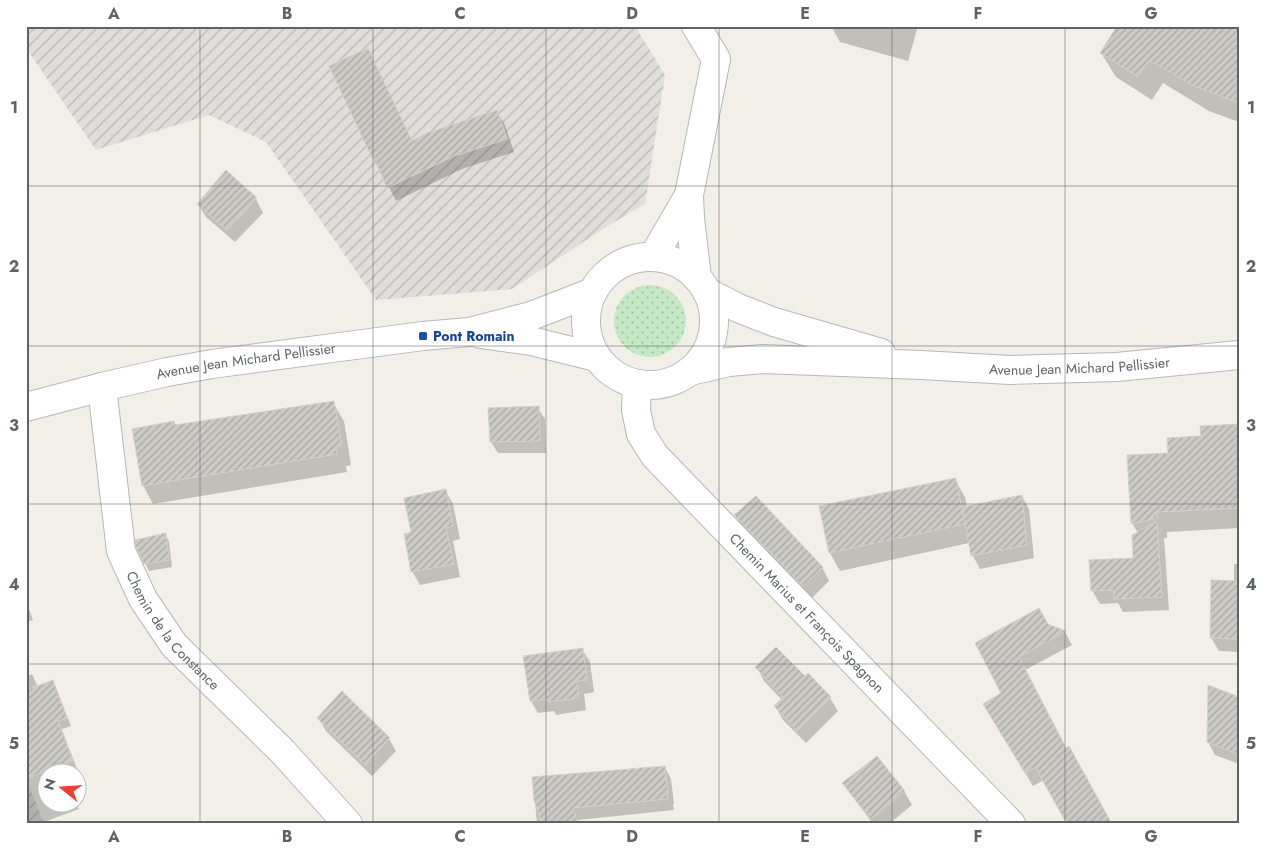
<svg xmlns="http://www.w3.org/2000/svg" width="1265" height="850" viewBox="0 0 1265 850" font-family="Jost,sans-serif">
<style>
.industrial{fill:url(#industrial-furrows)}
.grass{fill:url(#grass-dots)}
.shadow{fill:#0003}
.building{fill:url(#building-hatch);stroke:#d6d1c6}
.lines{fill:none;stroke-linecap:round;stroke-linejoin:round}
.minor-casing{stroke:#b5b8bc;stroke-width:30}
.minor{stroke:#fff;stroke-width:28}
.grid{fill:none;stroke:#5f6368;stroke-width:1;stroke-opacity:0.55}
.transit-dot{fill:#1a4fb4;stroke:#fff;stroke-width:2}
.labels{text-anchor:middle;stroke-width:4;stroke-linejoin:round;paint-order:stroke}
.transit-label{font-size:14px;font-weight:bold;fill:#164399;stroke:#fff;text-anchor:start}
.street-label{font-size:14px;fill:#5f6368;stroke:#fff}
.neatline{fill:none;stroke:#5f6368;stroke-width:2}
.grid-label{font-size:16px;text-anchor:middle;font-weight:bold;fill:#5f6368}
</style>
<defs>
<pattern id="industrial-furrows" width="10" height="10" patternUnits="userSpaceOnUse" patternTransform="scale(1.25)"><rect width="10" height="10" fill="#e0deda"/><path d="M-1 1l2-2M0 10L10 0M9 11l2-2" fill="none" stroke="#b9b8b5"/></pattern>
<pattern id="grass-dots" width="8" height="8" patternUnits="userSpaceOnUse" patternTransform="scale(1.25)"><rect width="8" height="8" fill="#c5e8c5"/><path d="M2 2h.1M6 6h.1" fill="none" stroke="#a3c0a4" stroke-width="1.8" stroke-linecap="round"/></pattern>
<pattern id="building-hatch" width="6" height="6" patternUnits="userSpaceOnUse" patternTransform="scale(1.25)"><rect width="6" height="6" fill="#cccac5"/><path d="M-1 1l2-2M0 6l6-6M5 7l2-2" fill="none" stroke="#a9a8a4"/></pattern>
</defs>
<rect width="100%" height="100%" fill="#f1efe8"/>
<g class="industrial">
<path d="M 26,26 L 635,26 L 665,75 L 645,204 L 606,227 L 512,289 L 376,300 L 266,142 L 209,115 L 96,150 L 26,48 Z"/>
<path d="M 26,778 L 44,824 L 26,824 Z"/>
</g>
<circle class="grass" cx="650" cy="321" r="36"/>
<g class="shadow">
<path d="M 831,26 L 918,26 L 908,61 L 840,42 Z"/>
<path d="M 1239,26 L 1239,122 L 1209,111 L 1163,83 L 1152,100 L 1116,77 L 1101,53 Z"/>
<path d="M 331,67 L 412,142 L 497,112 L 505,125 L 514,152 L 462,169 L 396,201 L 381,171 L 373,158 Z"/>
<path d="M 256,199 L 263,213 L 235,242 L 206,217 L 198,204 Z"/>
<path d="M 333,403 L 344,421 L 351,465 L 346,466 L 347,472 L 153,504 L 143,485 L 174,422 L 176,426 Z"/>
<path d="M 538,408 L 545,419 L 546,453 L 498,453 L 491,442 Z"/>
<path d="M 1239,425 L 1239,528 L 1167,532 L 1167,538 L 1164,538 L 1169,610 L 1123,612 L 1118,603 L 1100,604 L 1092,590 L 1134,559 L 1138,533 L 1132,523 L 1169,454 L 1202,438 Z"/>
<path d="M 955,480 L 965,497 L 967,507 L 1022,496 L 1029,509 L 1034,558 L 980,569 L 973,556 L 969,543 L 840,571 L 830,553 L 820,507 Z"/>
<path d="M 445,490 L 453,504 L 460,539 L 453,541 L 460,577 L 420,585 L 412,571 L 412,533 Z"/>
<path d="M 735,515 L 822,567 L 829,581 L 811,599 L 743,528 Z"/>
<path d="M 165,535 L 169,541 L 172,567 L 149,571 L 137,546 Z"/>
<path d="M 1234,564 L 1239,564 L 1239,652 L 1219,651 L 1211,638 L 1234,582 Z"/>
<path d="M 26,601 L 33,620 L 26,622 Z"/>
<path d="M 1048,626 L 1065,632 L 1072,645 L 1025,670 L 1044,780 L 1033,786 L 992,718 L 1003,693 L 976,644 Z"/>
<path d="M 582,649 L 590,662 L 594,692 L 584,694 L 586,710 L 556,715 L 554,711 L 538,713 L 531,701 Z"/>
<path d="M 757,667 L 830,698 L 838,711 L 806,743 L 783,720 L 775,706 L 782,700 L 764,681 Z"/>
<path d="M 32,674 L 38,687 L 52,682 L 57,690 L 71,726 L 62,729 L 77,769 L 67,772 L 48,772 L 48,802 L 76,802 L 79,809 L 44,822 L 45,824 L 26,824 L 26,677 Z"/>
<path d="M 1239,698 L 1239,764 L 1215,755 L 1208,742 Z"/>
<path d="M 319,719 L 389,739 L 396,751 L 372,776 L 326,731 Z"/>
<path d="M 665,767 L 671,779 L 674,804 L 673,804 L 674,810 L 578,820 L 580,824 L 537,824 L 533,778 Z"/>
<path d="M 844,783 L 904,791 L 912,805 L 889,824 L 873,824 L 852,796 Z"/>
</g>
<g class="building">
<path d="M 1117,26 L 1239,26 L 1239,103 L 1194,86 L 1149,60 L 1138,77 L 1100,53 Z"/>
<path d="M 368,48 L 412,141 L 427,133 L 497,110 L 507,139 L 454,156 L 387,188 L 374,157 L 372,158 L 329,66 Z"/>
<path d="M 226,170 L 257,198 L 227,230 L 197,204 Z"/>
<path d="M 334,401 L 342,446 L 336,447 L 337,454 L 142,486 L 132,429 L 174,421 L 175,425 Z"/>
<path d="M 539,406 L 540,441 L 490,442 L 488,408 Z"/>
<path d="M 1239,424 L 1239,508 L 1157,512 L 1157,518 L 1131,524 L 1127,455 L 1168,453 L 1167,438 L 1201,436 L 1200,426 Z"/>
<path d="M 956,478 L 965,524 L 829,553 L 819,506 Z"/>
<path d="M 446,489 L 453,526 L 446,528 L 454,564 L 411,572 L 404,534 L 411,532 L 404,498 Z"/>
<path d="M 1022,495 L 1027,545 L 971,556 L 962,507 Z"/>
<path d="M 756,496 L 823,567 L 803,586 L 734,515 Z"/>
<path d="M 1157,521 L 1162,597 L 1114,599 L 1114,590 L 1091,591 L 1089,560 L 1133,558 L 1132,535 Z"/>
<path d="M 166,533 L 169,560 L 144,564 L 136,547 L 135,540 Z"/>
<path d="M 1211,580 L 1239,581 L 1239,639 L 1210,638 Z"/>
<path d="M 1039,608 L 1048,624 L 1066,631 L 1019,657 L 1066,748 L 1069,746 L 1112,824 L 1067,824 L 1035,767 L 1025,773 L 983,704 L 1001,693 L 975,643 Z"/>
<path d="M 776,647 L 805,676 L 808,673 L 831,697 L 797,731 L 774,706 L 783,697 L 755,667 Z"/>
<path d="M 583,648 L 587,680 L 577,681 L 579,698 L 547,702 L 547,699 L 530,701 L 523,656 Z"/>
<path d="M 53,680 L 67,718 L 58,721 L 73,760 L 26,779 L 26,690 Z"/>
<path d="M 1208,685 L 1239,697 L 1239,755 L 1207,742 Z"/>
<path d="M 342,691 L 390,738 L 365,765 L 317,718 Z"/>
<path d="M 877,756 L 905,791 L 871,819 L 842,783 Z"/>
<path d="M 665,766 L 668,793 L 667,793 L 668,799 L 573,808 L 578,824 L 542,824 L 534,800 L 532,777 Z"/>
</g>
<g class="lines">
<g class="minor-casing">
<g id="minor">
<path d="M 696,26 L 716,59 L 689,195 L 690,218 L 697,278"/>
<path d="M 653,257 L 689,195"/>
<circle cx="650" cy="321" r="64"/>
<path d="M 707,292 L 738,308 L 774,322 L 881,353"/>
<path d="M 481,334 L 531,341 L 596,357"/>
<path id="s1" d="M 690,371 L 729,362 L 763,359 L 921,365 L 1010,370 L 1117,367 L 1239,355"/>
<path id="s2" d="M 637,385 L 636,410 L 641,434 L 655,456 L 1011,824"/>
<path id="s3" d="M 102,387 L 121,551 L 143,599 L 174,645 L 282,751 L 348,824"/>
<path id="s4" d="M 26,407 L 102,387 L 167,372 L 212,364 L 423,336 L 469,332 L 531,316 L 593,292"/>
</g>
</g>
<use href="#minor" class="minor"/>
</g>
<path class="grid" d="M 200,26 L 200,824M 373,26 L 373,824M 546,26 L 546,824M 719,26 L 719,824M 892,26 L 892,824M 1065,26 L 1065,824M 26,186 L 1239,186M 26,346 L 1239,346M 26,504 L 1239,504M 26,664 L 1239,664"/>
<rect class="transit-dot" x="418" y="331" width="10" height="10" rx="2.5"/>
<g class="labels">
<g class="transit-label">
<text x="433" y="341">Pont Romain</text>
</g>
<g class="street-label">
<text dy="5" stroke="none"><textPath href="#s4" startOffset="225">Avenue Jean Michard Pellissier</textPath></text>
<text dy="5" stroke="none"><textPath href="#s1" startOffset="391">Avenue Jean Michard Pellissier</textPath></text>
<text dy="5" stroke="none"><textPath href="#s2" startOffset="294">Chemin Marius et François Spagnon</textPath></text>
<text dy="5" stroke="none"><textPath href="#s3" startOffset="261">Chemin de la Constance</textPath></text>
</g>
</g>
<rect width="1265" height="850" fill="none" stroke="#ffffff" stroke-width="55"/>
<g transform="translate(62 788) rotate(287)"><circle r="24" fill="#ffffff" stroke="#bfc1c3"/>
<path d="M0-4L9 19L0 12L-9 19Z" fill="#ea4335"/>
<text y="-8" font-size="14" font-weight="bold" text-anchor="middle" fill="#5f6368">N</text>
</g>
<rect x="28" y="28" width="1210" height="794" class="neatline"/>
<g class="grid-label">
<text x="114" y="19">A</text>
<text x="287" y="19">B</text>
<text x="460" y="19">C</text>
<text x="632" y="19">D</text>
<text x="805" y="19">E</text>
<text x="978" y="19">F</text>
<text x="1151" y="19">G</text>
<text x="14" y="113">1</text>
<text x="1251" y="113">1</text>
<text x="14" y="272">2</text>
<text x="1251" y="272">2</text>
<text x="14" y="431">3</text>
<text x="1251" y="431">3</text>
<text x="14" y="590">4</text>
<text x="1251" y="590">4</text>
<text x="14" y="749">5</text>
<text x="1251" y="749">5</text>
<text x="114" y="842">A</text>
<text x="287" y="842">B</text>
<text x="460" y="842">C</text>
<text x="632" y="842">D</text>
<text x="805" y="842">E</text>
<text x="978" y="842">F</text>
<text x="1151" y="842">G</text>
</g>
</svg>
